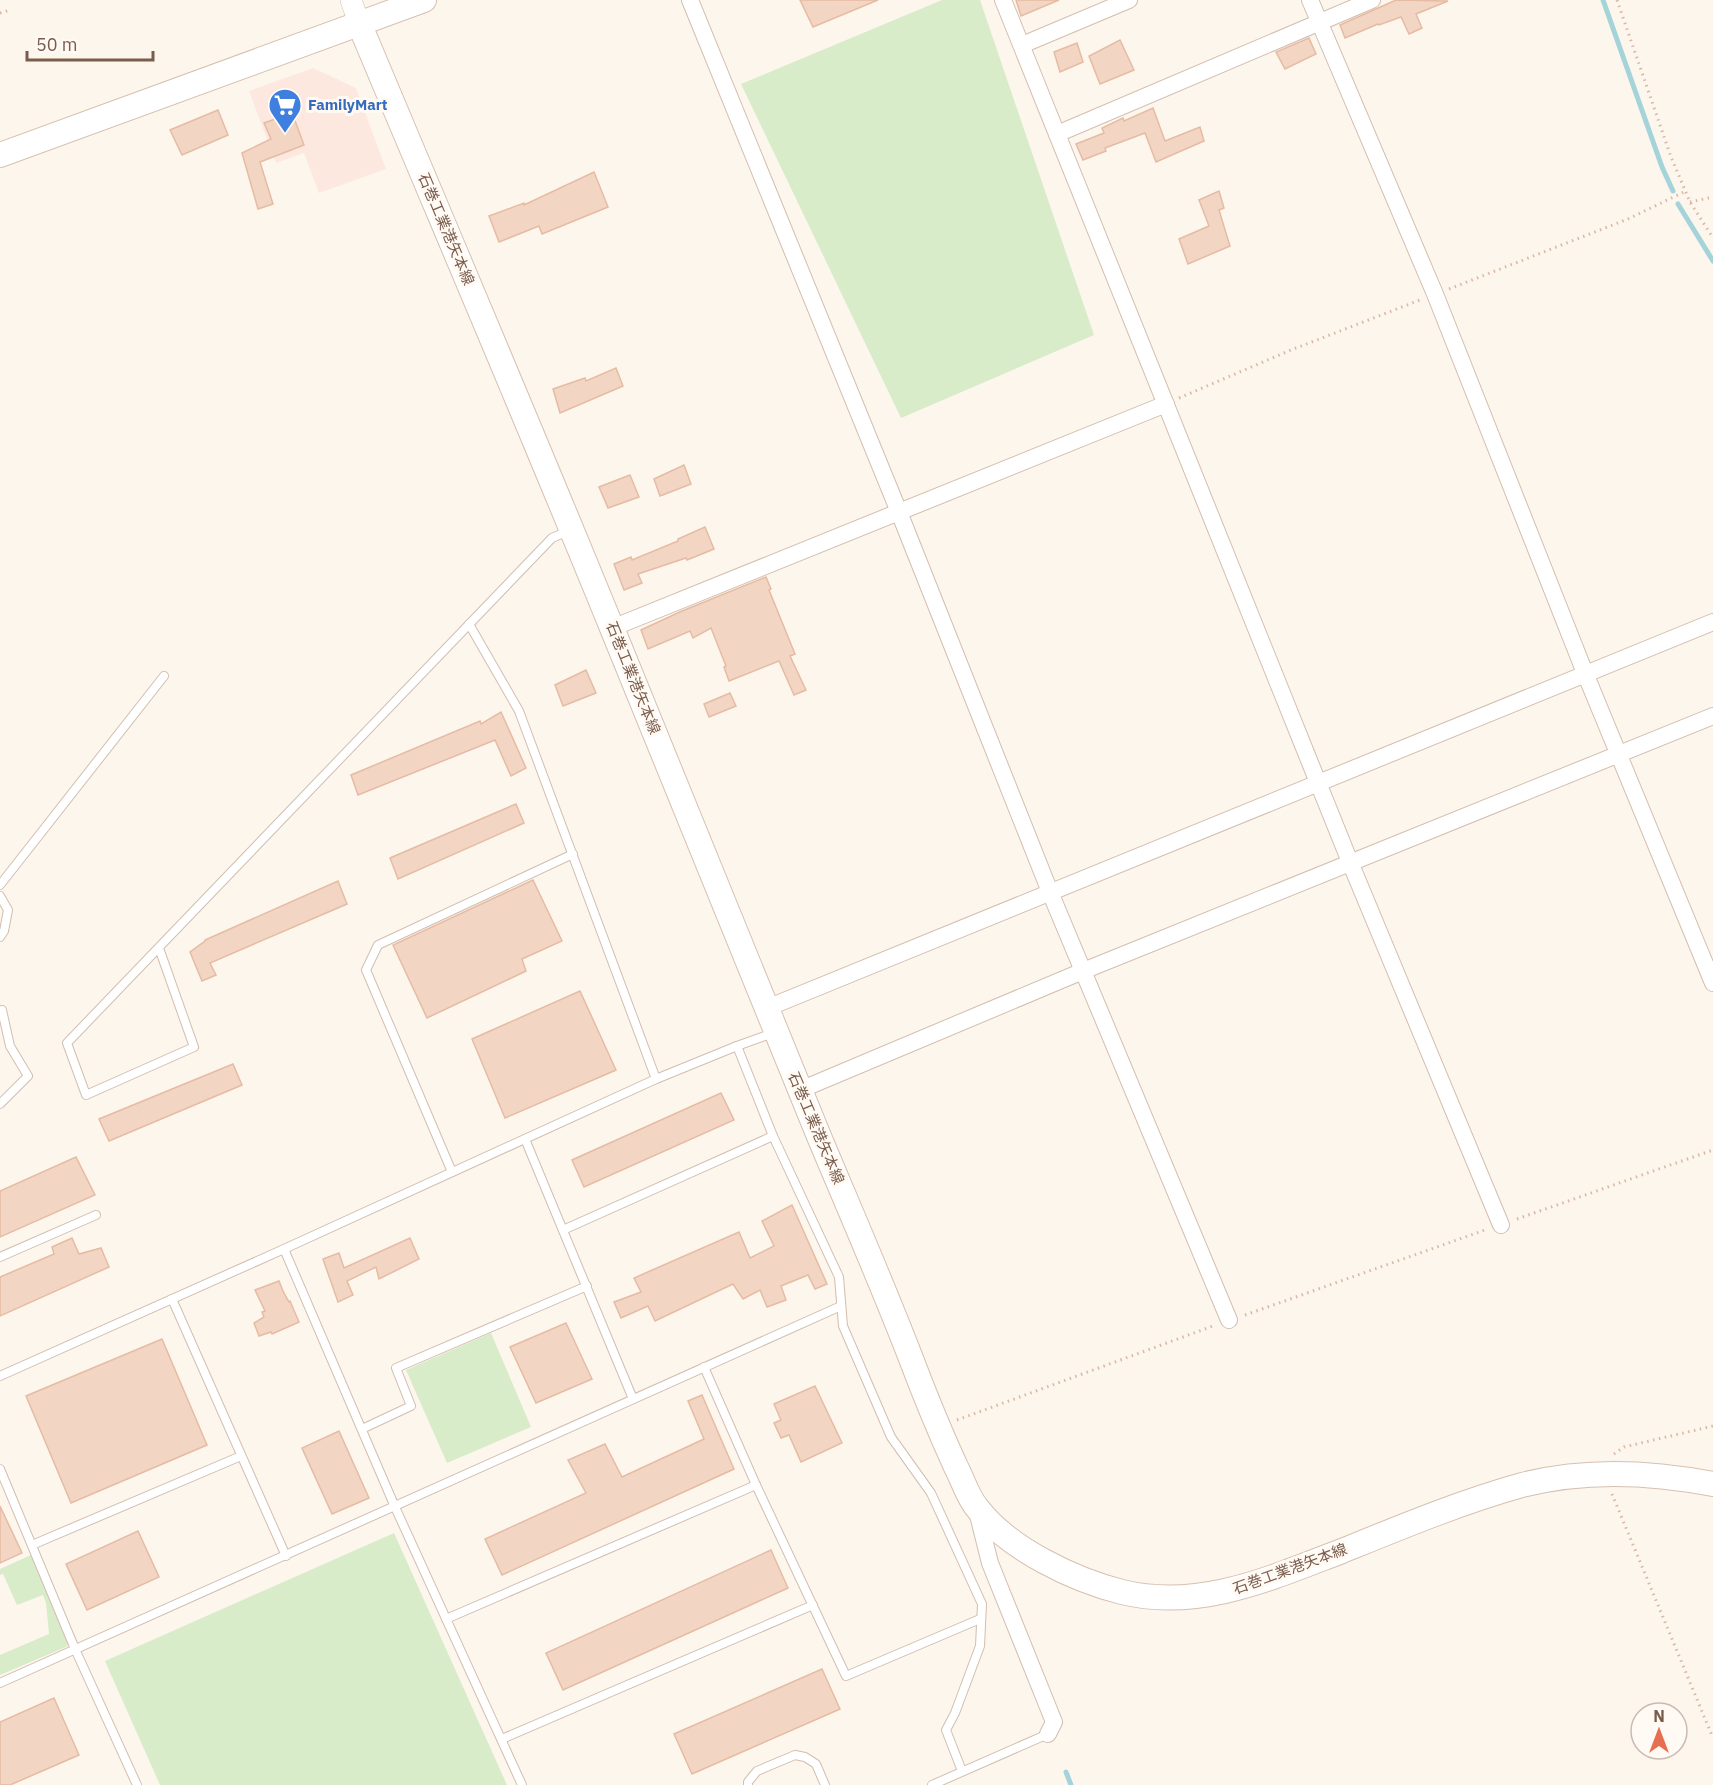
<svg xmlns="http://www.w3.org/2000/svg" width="1713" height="1785" viewBox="0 0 1713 1785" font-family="'IBM Plex Sans','Noto Sans JP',sans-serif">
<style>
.commercial{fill:#fde8e0}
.green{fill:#d8ecc9}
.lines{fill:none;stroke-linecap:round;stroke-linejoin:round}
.stream{stroke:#a5d3da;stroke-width:5}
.building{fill:#f3d5c3;stroke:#e6bba3;stroke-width:1.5}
.service-casing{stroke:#d1beb0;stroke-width:10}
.minor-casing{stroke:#d1beb0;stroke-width:18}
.tertiary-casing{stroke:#d1beb0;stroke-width:22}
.secondary-casing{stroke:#d6c0b0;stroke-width:26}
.path{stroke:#d9b8a5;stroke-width:3;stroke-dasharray:1.5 4.5;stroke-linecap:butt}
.service{stroke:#fff;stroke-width:8}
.minor{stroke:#fff;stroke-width:16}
.tertiary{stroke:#fff;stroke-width:21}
.secondary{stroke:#fff;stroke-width:24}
.labels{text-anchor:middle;stroke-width:6;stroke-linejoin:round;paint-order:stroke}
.shop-label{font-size:15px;font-weight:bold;fill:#366cbe;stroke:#fffaf3;text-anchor:start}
.street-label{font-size:15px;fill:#7a5c4d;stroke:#fffaf3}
</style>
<rect width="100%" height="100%" fill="#fdf6ec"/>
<path class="commercial" d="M 313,68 L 356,88 L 386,169 L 319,193 L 304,153 L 276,163 L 249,91 Z"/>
<g class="green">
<path d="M 942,0 L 980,0 L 1094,335 L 901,418 L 741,84 Z"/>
<path d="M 491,1333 L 531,1427 L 447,1463 L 406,1370 Z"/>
<path d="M 394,1533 L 507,1785 L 160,1785 L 105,1661 Z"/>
<path d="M 31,1555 L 69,1643 L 66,1647 L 0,1675 L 0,1655 L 49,1634 L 46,1603 L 43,1595 L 17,1605 L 3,1574 L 0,1575 L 0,1569 Z"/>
</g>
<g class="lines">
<g class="stream">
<path d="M 1603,0 L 1662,167 L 1673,191"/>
<path d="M 1678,204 L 1713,261"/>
<path d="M 1066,1772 L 1071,1785"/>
</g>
</g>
<g class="building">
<path d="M 800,0 L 878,0 L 813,27 Z"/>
<path d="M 1016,0 L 1059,0 L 1021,16 Z"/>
<path d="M 1396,0 L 1448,1 L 1416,14 L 1422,28 L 1409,34 L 1401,17 L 1379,25 L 1378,24 L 1345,38 L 1340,25 Z"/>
<path d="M 1309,38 L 1316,54 L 1285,69 L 1276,52 Z"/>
<path d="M 1120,40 L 1134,70 L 1100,84 L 1089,56 Z"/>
<path d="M 1077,43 L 1083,62 L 1060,72 L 1054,52 Z"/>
<path d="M 1153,108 L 1165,141 L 1200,127 L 1204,141 L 1156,162 L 1145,133 L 1105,148 L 1106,151 L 1083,160 L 1076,144 L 1104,133 L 1102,128 L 1123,118 L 1124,121 Z"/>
<path d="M 218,110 L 228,135 L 182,155 L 170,130 Z"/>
<path d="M 291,110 L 304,145 L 260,162 L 273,204 L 258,209 L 242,153 L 271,139 L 264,123 L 278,118 L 276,115 Z"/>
<path d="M 594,172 L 608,207 L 542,234 L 539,226 L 499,242 L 489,216 L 524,203 L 524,205 Z"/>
<path d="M 1219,191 L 1224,208 L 1219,210 L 1230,246 L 1188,264 L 1179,239 L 1209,226 L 1199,200 Z"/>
<path d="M 616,368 L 623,386 L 560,413 L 553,389 L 585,378 L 586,381 Z"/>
<path d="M 684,465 L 691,484 L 660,496 L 654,479 Z"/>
<path d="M 630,475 L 639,497 L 608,508 L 599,487 Z"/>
<path d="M 705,527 L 714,549 L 687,560 L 686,558 L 638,574 L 642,583 L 624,590 L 614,564 L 631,557 L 632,560 L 678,541 L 678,539 Z"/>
<path d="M 766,577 L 771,589 L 769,590 L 795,654 L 790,656 L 806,690 L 794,695 L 779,661 L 729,681 L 724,667 L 726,666 L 711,628 L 693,638 L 690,631 L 648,649 L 641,630 L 682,611 Z"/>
<path d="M 586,670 L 596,693 L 563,706 L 555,685 Z"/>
<path d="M 730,693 L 736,706 L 709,717 L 704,704 Z"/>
<path d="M 501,712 L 526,768 L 511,776 L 495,740 L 358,795 L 351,775 L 480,721 L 481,724 Z"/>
<path d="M 516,804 L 524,823 L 398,879 L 390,858 Z"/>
<path d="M 533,880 L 562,941 L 522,959 L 526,971 L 427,1018 L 393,945 Z"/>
<path d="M 338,881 L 347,904 L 210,963 L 216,975 L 202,981 L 190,952 L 205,941 L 205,940 Z"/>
<path d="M 580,991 L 616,1070 L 505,1118 L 472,1039 Z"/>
<path d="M 233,1064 L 242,1085 L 109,1141 L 99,1119 Z"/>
<path d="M 721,1093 L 734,1120 L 584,1187 L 572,1160 Z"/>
<path d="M 76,1157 L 95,1195 L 0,1237 L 0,1191 Z"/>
<path d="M 792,1205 L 827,1284 L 815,1289 L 808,1275 L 781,1286 L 786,1300 L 767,1307 L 760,1290 L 743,1299 L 733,1284 L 655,1321 L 648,1306 L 621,1318 L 614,1302 L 641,1292 L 634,1278 L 739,1232 L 750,1258 L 774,1246 L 762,1221 Z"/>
<path d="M 72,1238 L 79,1254 L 101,1248 L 109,1267 L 0,1316 L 0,1277 L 54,1254 L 52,1247 Z"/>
<path d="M 410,1238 L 419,1259 L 379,1279 L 376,1267 L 347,1281 L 353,1295 L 338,1302 L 323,1259 L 339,1253 L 344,1268 Z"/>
<path d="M 279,1281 L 283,1291 L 289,1302 L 290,1301 L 299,1322 L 272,1334 L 271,1332 L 259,1336 L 254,1323 L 264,1317 L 262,1312 L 265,1311 L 255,1290 Z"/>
<path d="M 566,1323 L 592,1379 L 536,1403 L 510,1347 Z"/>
<path d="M 162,1339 L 207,1445 L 71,1503 L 26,1396 Z"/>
<path d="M 815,1386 L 842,1443 L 801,1462 L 789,1435 L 781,1438 L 774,1423 L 781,1420 L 774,1404 Z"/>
<path d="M 702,1395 L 734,1469 L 502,1575 L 485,1539 L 586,1493 L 568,1460 L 605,1444 L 622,1477 L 704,1439 L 688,1401 Z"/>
<path d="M 339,1431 L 369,1498 L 332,1514 L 302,1448 Z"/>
<path d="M 0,1506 L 22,1553 L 0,1563 Z"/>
<path d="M 138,1531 L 159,1577 L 87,1610 L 66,1564 Z"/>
<path d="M 771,1550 L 788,1588 L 563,1690 L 546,1653 Z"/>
<path d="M 822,1669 L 840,1709 L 692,1774 L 674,1734 Z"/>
<path d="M 54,1698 L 79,1755 L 10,1785 L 0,1785 L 0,1722 Z"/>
</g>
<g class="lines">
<g class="service-casing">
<g id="service">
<path d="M 469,624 L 519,711 L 656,1079"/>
<path d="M 0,885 L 164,676"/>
<path d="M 0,896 L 8,910 L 4,931 L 0,937"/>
<path d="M 159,948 L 194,1047 L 86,1095 L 67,1043 L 552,538 L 570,530"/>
<path d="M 737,1046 L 773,1033"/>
<path d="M 0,1104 L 28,1076 L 10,1046 L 2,1010"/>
<path d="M 525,1139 L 633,1399"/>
<path d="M 452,1172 L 366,970 L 378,945 L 573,854"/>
<path d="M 563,1230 L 773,1136"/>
<path d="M 284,1249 L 395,1507 L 522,1785"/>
<path d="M 0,1257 L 96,1215"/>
<path d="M 172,1299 L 286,1556"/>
<path d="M 704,1367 L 756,1485 L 846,1676 L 980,1619"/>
<path d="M 0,1376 L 284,1249 L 656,1079 L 737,1046 L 773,1136 L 839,1277 L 843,1326 L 891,1437 L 931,1493 L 982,1604 L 980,1646 L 955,1713 L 946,1730 L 962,1771"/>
<path d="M 362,1429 L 411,1406 L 396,1368 L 587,1286"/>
<path d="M 0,1469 L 75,1649 L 137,1785"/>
<path d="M 32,1545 L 241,1456"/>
<path d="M 446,1619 L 756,1485"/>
<path d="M 0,1683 L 841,1306"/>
<path d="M 502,1739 L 813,1605"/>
<path d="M 748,1785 L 748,1782 L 757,1771 L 795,1755 L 805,1757 L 816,1764 L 825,1785"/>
<path d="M 932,1785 L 1048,1734"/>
</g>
</g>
<g class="minor-casing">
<g id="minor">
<path d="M 690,0 L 899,512 L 1050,892 L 1229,1320"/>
<path d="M 1003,0 L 1350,862 L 1501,1225"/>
<path d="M 1310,0 L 1435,294 L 1585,673 L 1713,983"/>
<path d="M 1022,45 L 1129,0"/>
<path d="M 1057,134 L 1372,0"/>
<path d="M 612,628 L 1166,404"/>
<path d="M 767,1008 L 1713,622"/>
<path d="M 800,1090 L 1083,971 L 1713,716"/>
<path d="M 977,1511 L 990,1563 L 1054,1722 L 1048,1734"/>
</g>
</g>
<g class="tertiary-casing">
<path id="tertiary" d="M 351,0 L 359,23"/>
</g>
<g class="secondary-casing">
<g id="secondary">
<path d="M 359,23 C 444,226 531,429 614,633 C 683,799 749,967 818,1134 C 849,1208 881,1281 910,1356 C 924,1393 939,1430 956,1467 C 963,1480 968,1498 978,1509 C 1009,1549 1074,1580 1122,1592 C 1199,1611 1271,1578 1342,1551 C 1401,1527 1461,1502 1522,1485 C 1584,1469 1651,1472 1713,1484"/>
<path d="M 0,155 L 424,0"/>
</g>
</g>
<g class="path">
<path d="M 1617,0 L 1671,157 L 1690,202 L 1713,238"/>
<path d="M 0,13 L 10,10"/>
<path d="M 1690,202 L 1713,197"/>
<path d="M 1449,289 L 1628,219 L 1686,191"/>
<path d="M 1179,398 L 1291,350 L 1420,300"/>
<path d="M 1517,1219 L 1713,1150"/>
<path d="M 1245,1315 L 1485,1230"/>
<path d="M 957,1420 L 1213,1326"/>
<path d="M 1614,1454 L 1624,1447 L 1713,1426"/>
<path d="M 1612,1494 L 1713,1738"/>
</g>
<use href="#service" class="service"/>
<use href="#minor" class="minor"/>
<use href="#tertiary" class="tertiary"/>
<use href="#secondary" class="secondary"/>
</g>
<defs>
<g id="supermarket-pin" transform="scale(1.725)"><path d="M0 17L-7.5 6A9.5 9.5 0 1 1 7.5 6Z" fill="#3f7fe0" stroke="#fffaf3"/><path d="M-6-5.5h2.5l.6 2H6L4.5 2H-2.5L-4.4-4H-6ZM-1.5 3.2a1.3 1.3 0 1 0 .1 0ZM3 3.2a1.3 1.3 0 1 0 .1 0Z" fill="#fff"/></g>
</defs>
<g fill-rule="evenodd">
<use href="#supermarket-pin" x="285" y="105"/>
</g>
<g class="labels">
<g class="shop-label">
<text x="308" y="110">FamilyMart</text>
</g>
<g class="street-label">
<text transform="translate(446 229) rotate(67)" y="5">石巻工業港矢本線</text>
<text transform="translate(633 678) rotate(68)" y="5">石巻工業港矢本線</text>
<text transform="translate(816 1128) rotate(67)" y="5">石巻工業港矢本線</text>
<text transform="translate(1290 1569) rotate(-20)" y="5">石巻工業港矢本線</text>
</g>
</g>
<g transform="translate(1659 1731)"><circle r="28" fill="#fffaf3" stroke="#cabbb1" stroke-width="1.5"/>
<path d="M0-4.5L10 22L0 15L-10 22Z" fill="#e76f51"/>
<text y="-9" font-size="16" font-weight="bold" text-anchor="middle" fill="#7a5c4d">N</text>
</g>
<path d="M27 51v9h126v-9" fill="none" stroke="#7a5c4d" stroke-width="3"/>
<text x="36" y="51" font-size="18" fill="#7a5c4d" stroke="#fffaf3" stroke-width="4.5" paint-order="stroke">50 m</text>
</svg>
